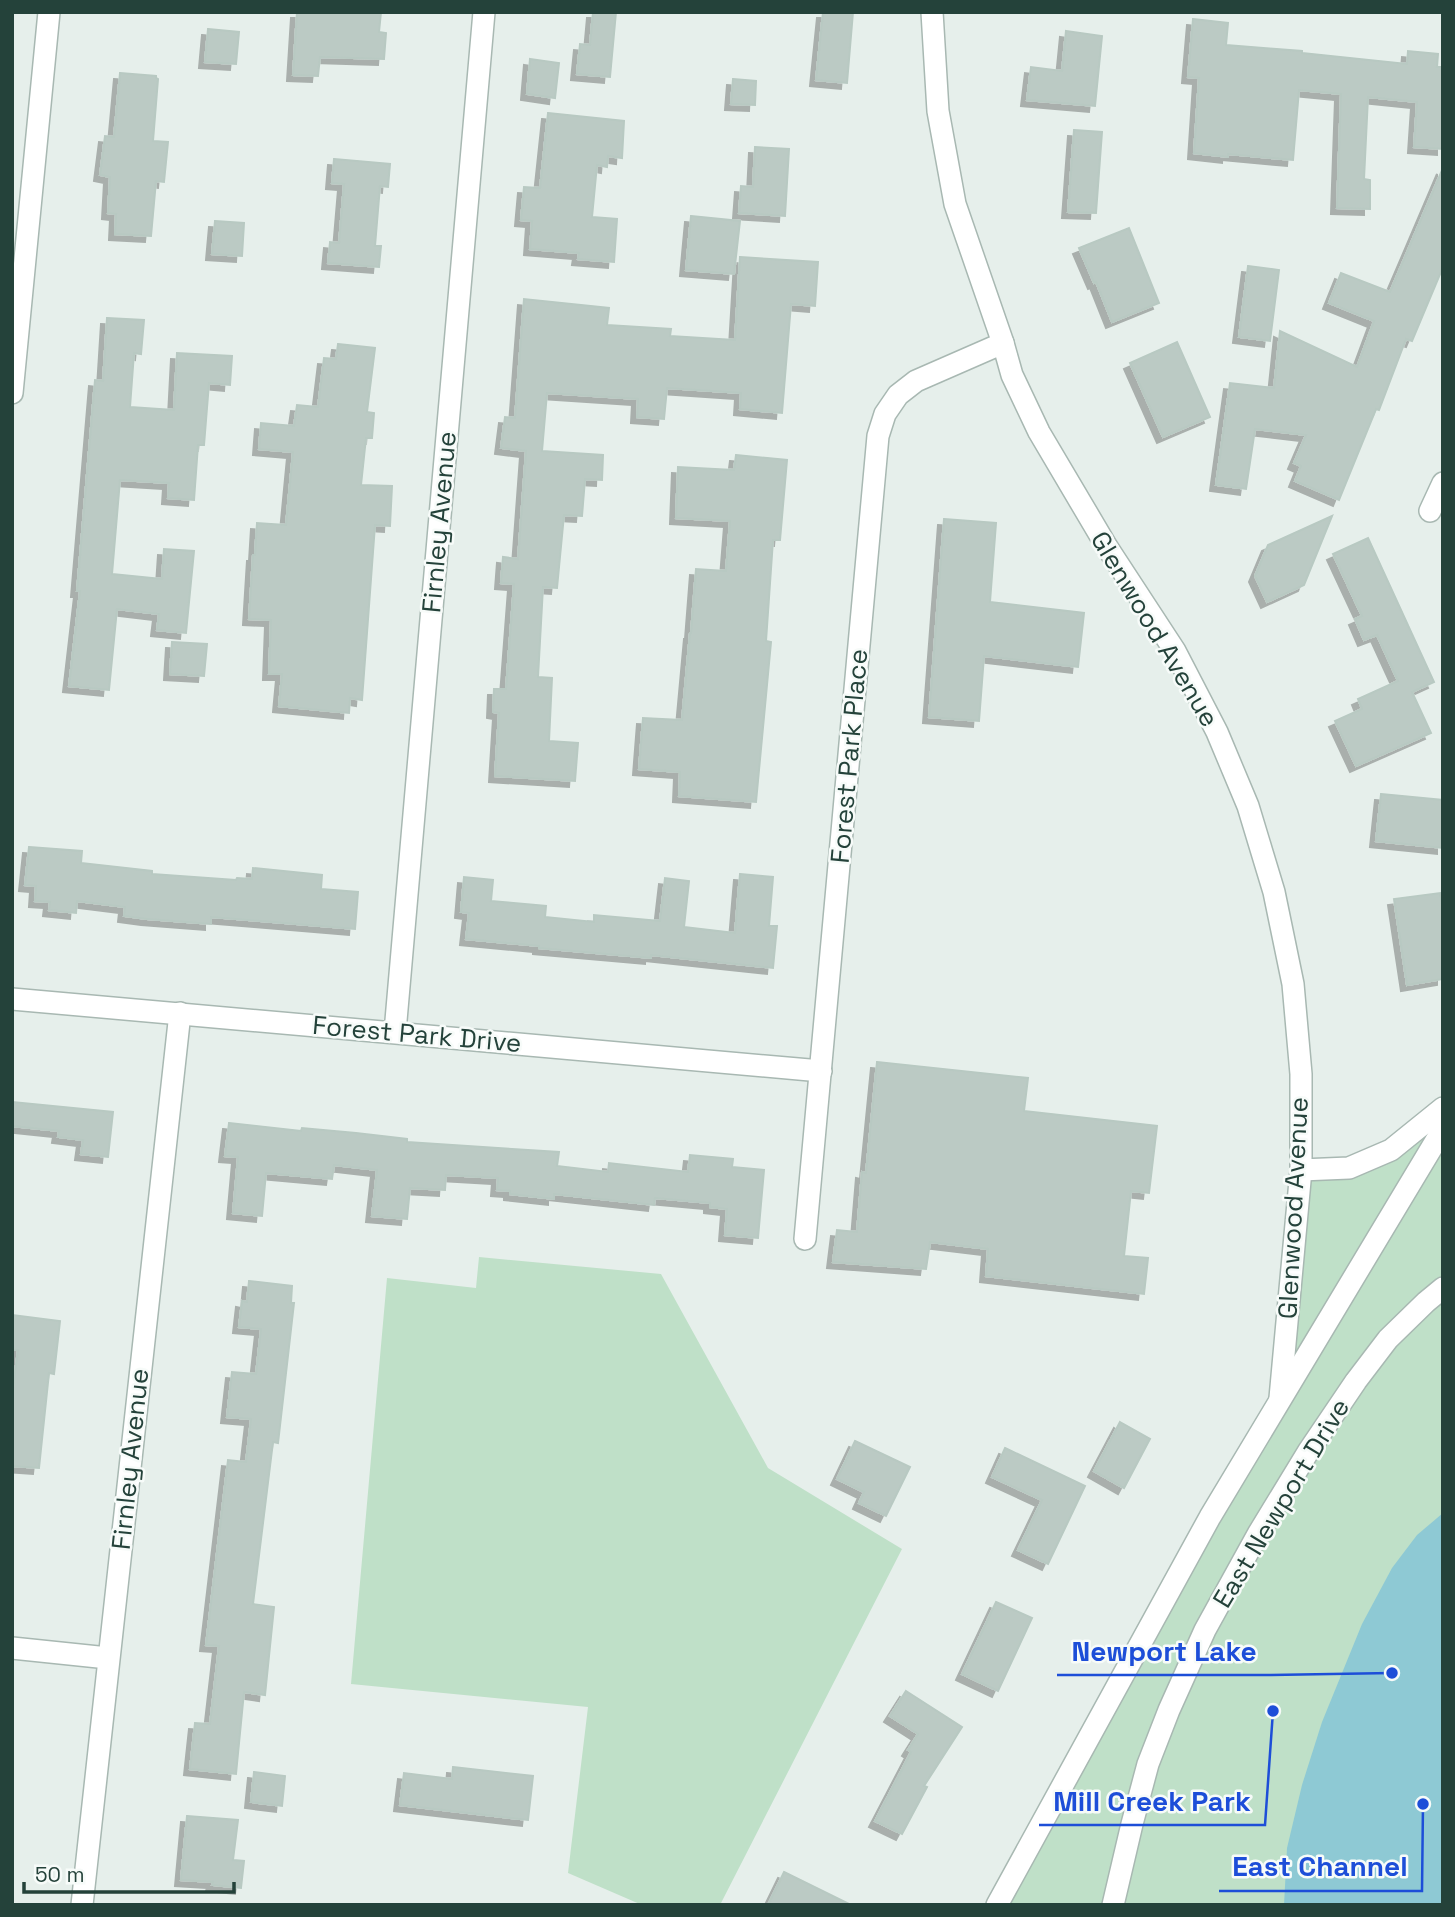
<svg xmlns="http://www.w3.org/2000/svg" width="1455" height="1917" viewBox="0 0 1455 1917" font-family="'Space Grotesk',sans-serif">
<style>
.green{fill:#bfe0c8}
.water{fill:#8ec9d4}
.building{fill:#bbcac4;stroke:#b8c9c2;stroke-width:2;filter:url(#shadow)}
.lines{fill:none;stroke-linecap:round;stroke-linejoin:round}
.minor-casing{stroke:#a8b8b2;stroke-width:24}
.tertiary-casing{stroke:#a8b8b2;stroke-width:24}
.minor{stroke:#fff;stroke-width:21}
.tertiary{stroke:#fff;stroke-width:21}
.labels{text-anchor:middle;stroke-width:5;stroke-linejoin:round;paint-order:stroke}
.street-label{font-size:26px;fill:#24423a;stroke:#f7fbf9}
.leader{fill:none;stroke:#1d4ed8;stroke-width:2.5}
.callout-dot{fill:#1d4ed8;stroke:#f7fbf9;stroke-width:2.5}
.callout-label{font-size:28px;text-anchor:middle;font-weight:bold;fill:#1d4ed8;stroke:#f7fbf9;stroke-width:5;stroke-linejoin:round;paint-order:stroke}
</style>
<defs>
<filter id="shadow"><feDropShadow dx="-6" dy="6" stdDeviation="0" flood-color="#0004"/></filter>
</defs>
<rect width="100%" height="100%" fill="#e6efeb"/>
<g class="green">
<path d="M 1443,1108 L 1443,1905 L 997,1905 L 1280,1398 L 1301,1170 L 1349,1168 Z"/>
<path d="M 479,1257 L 661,1274 L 768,1468 L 902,1549 L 720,1905 L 642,1905 L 568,1873 L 588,1707 L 351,1684 L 387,1278 L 476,1288 Z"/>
</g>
<path class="water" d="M 1443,1513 L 1443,1905 L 1284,1905 L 1287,1848 L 1302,1785 L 1322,1722 L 1362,1624 L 1392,1568 L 1417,1535 Z"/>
<g class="building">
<path d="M 297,12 L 381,12 L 379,32 L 386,33 L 384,59 L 320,57 L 318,76 L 293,75 Z"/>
<path d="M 593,12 L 616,12 L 610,77 L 577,74 L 580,44 L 590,45 Z"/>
<path d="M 823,12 L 853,12 L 847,83 L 816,80 Z"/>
<path d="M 1193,19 L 1228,23 L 1226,45 L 1302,51 L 1302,53 L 1407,64 L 1408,51 L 1438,54 L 1437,67 L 1443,67 L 1443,149 L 1414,147 L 1417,102 L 1368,97 L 1364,179 L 1370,180 L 1370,209 L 1337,208 L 1341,94 L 1299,90 L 1293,160 L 1228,154 L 1228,157 L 1194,153 L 1199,78 L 1188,77 Z"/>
<path d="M 208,29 L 239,32 L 236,64 L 205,62 Z"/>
<path d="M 1066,31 L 1102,36 L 1095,106 L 1027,100 L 1031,67 L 1062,71 Z"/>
<path d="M 530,59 L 559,63 L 555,98 L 527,94 Z"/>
<path d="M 120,73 L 156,76 L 156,78 L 158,79 L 153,141 L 168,142 L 164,182 L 156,181 L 151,236 L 115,234 L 116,214 L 108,213 L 110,177 L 100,175 L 105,136 L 114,137 Z"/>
<path d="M 733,79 L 756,81 L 755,105 L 731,104 Z"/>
<path d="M 548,113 L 624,121 L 622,158 L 608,156 L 607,167 L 597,165 L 592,217 L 617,219 L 614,262 L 578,259 L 579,253 L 530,249 L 532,221 L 521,220 L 524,187 L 540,188 Z"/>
<path d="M 1074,130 L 1102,132 L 1096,213 L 1068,212 Z"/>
<path d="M 755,147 L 789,149 L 785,216 L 739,213 L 741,186 L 753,187 Z"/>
<path d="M 334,159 L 390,164 L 388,187 L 380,186 L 375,246 L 381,246 L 379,267 L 328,263 L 330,242 L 339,243 L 344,184 L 332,183 Z"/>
<path d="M 1443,168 L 1443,267 L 1412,341 L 1406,339 L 1379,410 L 1376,409 L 1339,500 L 1295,481 L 1301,466 L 1294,463 L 1306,435 L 1255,429 L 1246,489 L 1216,485 L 1230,383 L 1274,388 L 1280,331 L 1357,367 L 1374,321 L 1329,303 L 1341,273 L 1390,292 Z"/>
<path d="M 691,216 L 740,221 L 734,274 L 686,270 Z"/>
<path d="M 215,221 L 244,223 L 242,256 L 212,254 Z"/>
<path d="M 1129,228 L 1159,303 L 1112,322 L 1096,282 L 1094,283 L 1079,248 Z"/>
<path d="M 740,257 L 818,262 L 815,306 L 791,304 L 782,413 L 740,409 L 741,393 L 667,388 L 664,419 L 637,417 L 638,399 L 547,393 L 542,451 L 603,455 L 602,480 L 585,479 L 582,516 L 564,515 L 557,588 L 543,587 L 538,677 L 552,678 L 549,741 L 578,743 L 575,781 L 495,776 L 499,713 L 493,712 L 494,689 L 506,689 L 514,584 L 501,583 L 503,557 L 518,559 L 526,451 L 501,448 L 505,417 L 515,418 L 524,299 L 609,308 L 607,325 L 671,329 L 670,336 L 735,340 Z"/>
<path d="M 1248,266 L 1279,270 L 1270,341 L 1239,337 Z"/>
<path d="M 107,318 L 144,320 L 141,354 L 134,353 L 130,407 L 174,410 L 177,353 L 232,356 L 230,385 L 209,383 L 204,445 L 198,445 L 194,500 L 168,498 L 169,483 L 120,480 L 112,574 L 162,579 L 164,549 L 194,551 L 186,633 L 157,630 L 159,614 L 117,609 L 109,690 L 69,686 L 80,591 L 77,591 L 95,380 L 103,381 Z"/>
<path d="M 1177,342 L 1210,417 L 1163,437 L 1130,363 Z"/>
<path d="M 338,344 L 375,348 L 367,412 L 374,413 L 372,438 L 366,438 L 361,485 L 392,486 L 390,526 L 375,525 L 362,700 L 350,698 L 349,713 L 279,706 L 282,674 L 269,674 L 271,620 L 249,619 L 253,555 L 255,555 L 257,523 L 286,525 L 293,452 L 259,449 L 261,423 L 294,426 L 297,405 L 318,407 L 324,358 L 336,359 Z"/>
<path d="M 736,455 L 787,460 L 780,540 L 773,540 L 766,641 L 771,642 L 756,802 L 679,796 L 680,772 L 639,769 L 643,718 L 682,720 L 690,633 L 691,633 L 696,569 L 726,571 L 730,521 L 676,518 L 678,467 L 734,470 Z"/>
<path d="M 1332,516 L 1304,585 L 1267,602 L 1255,576 L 1268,545 Z"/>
<path d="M 944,519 L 996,523 L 990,602 L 1084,613 L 1078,667 L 984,656 L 979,721 L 929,717 Z"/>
<path d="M 1368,538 L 1434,682 L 1412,692 L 1431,733 L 1356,766 L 1335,721 L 1362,709 L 1358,699 L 1398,681 L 1377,635 L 1364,640 L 1355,619 L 1362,616 L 1333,554 Z"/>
<path d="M 172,642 L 207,644 L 204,676 L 170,674 Z"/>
<path d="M 1381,794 L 1443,800 L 1443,848 L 1376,841 Z"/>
<path d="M 29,847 L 82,851 L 81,863 L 152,871 L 152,874 L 236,880 L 237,878 L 252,879 L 253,868 L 322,875 L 321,889 L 358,892 L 355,929 L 211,917 L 211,924 L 147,919 L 124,916 L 125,907 L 77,901 L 76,913 L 49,910 L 50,902 L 35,901 L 36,886 L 25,885 Z"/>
<path d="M 740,874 L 773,877 L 769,926 L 777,926 L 773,968 L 651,955 L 651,958 L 539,948 L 539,946 L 466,939 L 469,913 L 461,912 L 464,877 L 493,880 L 491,901 L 546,906 L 545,917 L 594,922 L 594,915 L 660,921 L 665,878 L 689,881 L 684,927 L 735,933 Z"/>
<path d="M 1440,893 L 1443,909 L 1443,979 L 1407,985 L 1394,899 Z"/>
<path d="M 877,1062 L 1028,1078 L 1024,1111 L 1157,1126 L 1149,1193 L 1131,1191 L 1124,1256 L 1148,1258 L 1144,1294 L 986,1276 L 988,1249 L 930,1242 L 926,1269 L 833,1262 L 837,1230 L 857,1232 L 862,1172 L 866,1173 Z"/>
<path d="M 12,1102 L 113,1112 L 108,1157 L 81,1154 L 83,1140 L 58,1137 L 59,1131 L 12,1126 Z"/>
<path d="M 229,1123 L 301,1131 L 302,1128 L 356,1133 L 407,1139 L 407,1142 L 559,1152 L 557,1166 L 608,1172 L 609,1163 L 688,1172 L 690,1155 L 733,1159 L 732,1167 L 764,1170 L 758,1238 L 725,1235 L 727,1209 L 710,1207 L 710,1203 L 655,1198 L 654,1205 L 554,1194 L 554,1199 L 510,1194 L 510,1191 L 497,1190 L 498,1178 L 446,1175 L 445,1190 L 410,1188 L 407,1219 L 372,1216 L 377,1170 L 334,1165 L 332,1179 L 266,1173 L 262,1216 L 233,1213 L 238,1157 L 225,1156 Z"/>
<path d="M 249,1281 L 292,1286 L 291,1303 L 294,1303 L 278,1443 L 273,1442 L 253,1604 L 274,1607 L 265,1695 L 244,1692 L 236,1774 L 190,1769 L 195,1723 L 210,1724 L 219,1646 L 206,1645 L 228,1460 L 246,1462 L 251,1419 L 227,1417 L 232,1372 L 256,1374 L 261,1329 L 239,1327 L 242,1301 L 247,1302 Z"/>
<path d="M 12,1315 L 60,1321 L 54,1374 L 49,1373 L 39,1468 L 12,1466 L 12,1395 L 18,1350 L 12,1350 Z"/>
<path d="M 1120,1422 L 1150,1439 L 1124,1488 L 1094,1471 Z"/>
<path d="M 855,1441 L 910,1467 L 886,1516 L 859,1503 L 864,1492 L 837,1479 Z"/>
<path d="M 1005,1448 L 1085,1486 L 1048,1564 L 1018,1550 L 1042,1500 L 992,1477 Z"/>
<path d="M 996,1602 L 1032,1618 L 998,1691 L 962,1674 Z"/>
<path d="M 906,1691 L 962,1727 L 924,1786 L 927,1787 L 902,1834 L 875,1821 L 911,1752 L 908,1750 L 918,1734 L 890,1716 Z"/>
<path d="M 453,1767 L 533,1776 L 528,1820 L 400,1805 L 404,1773 L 452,1779 Z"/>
<path d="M 254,1772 L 285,1776 L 282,1806 L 251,1802 Z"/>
<path d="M 187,1816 L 238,1820 L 233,1860 L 244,1861 L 241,1888 L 212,1885 L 213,1882 L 181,1880 Z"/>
<path d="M 784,1872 L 851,1905 L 768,1905 Z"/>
</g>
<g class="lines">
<g class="minor-casing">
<g id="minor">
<path d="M 12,393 L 49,12"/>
<path d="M 1430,511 L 1443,483"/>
<path d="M 12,999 L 821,1071"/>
<path d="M 395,1032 L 484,12"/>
<path d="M 805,1239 L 878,436 L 885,414 L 898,395 L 916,381 L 1003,343"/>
<path d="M 12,1648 L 108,1658"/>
<path d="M 82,1905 L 180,1013"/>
<path d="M 1113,1905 L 1132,1824 L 1148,1764 L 1169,1710 L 1205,1630 L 1258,1534 L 1308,1452 L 1356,1381 L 1388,1339 L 1426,1302 L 1443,1288"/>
</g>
</g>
<g class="tertiary-casing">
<g id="tertiary">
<path d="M 932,12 L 938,111 L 955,204 L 1003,343 L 1012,375 L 1039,432 L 1107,547 L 1175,651 L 1217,732 L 1248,806 L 1274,892 L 1293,984 L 1301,1074 L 1301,1170 L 1280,1398"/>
<path d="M 1301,1170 L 1349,1168 L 1391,1150 L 1443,1108"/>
<path d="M 997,1905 L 1210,1517 L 1443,1129"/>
</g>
</g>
<use href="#minor" class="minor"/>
<use href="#tertiary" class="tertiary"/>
</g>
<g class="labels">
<g class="street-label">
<text transform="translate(439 522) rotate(-85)" y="9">Firnley Avenue</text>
<text transform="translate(1155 629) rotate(59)" y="9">Glenwood Avenue</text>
<text transform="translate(849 756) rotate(-85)" y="9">Forest Park Place</text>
<text transform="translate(417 1034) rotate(5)" y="9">Forest Park Drive</text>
<text transform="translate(1293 1208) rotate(-87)" y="9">Glenwood Avenue</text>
<text transform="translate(130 1459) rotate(-84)" y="9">Firnley Avenue</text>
<text transform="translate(1281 1503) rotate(-59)" y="9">East Newport Drive</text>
</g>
</g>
<path class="leader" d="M1392 1673L1271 1675H1057M1273 1711L1265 1825H1039M1423 1804L1422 1891H1219"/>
<g class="callout-dot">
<circle cx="1392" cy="1673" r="7"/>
<circle cx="1273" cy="1711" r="7"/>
<circle cx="1423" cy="1804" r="7"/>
</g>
<g class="callout-label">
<text x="1164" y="1661">Newport Lake</text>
<text x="1152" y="1811">Mill Creek Park</text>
<text x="1320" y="1876">East Channel</text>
</g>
<rect width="1455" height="1917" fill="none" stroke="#24423a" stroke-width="28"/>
<path d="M24 1882v10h210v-10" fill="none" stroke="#24423a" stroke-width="3.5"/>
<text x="35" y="1882" font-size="21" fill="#24423a" stroke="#f7fbf9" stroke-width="5" paint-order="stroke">50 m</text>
</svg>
